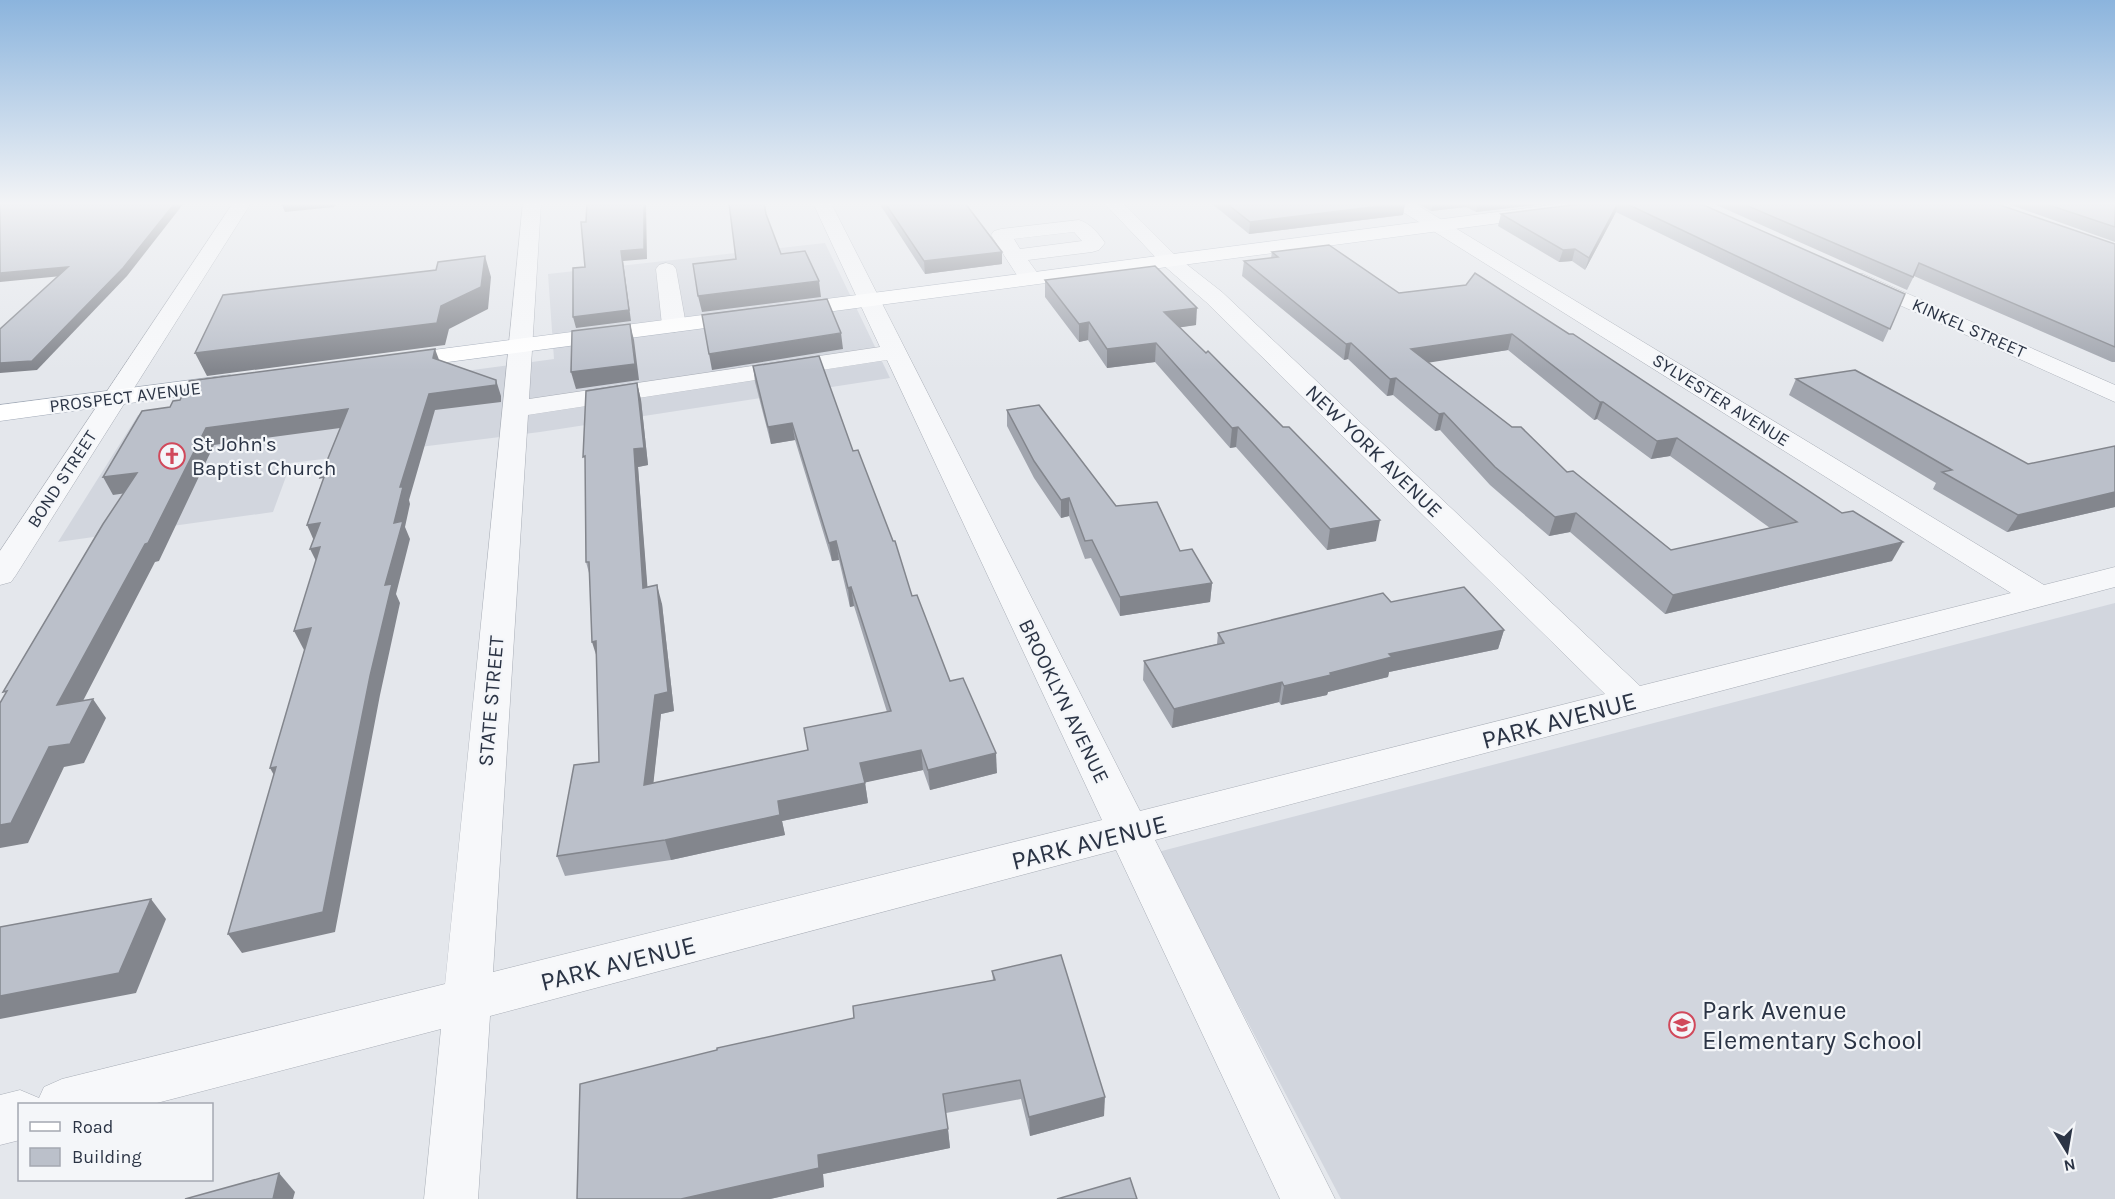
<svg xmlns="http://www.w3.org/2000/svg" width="2115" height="1199" viewBox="0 0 2115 1199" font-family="Karla,sans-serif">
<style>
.built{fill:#d2d6de}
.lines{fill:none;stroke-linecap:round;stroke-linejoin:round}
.minor-casing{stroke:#a9aeb7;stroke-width:1}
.major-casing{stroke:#a3abb8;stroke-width:1}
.minor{fill:#f7f8fa;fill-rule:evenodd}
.major{fill:#fff;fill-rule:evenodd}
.wall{fill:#a1a5ae;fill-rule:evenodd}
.shaded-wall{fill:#83868d}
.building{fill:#bbc0ca;stroke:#83868d;stroke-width:1.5;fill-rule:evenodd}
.labels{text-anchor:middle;stroke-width:4.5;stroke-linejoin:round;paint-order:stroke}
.far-street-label{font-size:18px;fill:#2b3445;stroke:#f4f6f9}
.poi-label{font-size:21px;fill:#2b3445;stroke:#f4f6f9;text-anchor:start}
.street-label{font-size:21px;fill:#2b3445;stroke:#f4f6f9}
.near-street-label{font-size:26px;fill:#2b3445;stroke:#f4f6f9}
.near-poi-label{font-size:26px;fill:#2b3445;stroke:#f4f6f9;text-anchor:start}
</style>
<rect width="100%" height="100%" fill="#e4e7ec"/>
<g class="built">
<path d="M 825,243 L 890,378 L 540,432 L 291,463 L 273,512 L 58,542 L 138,415 L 554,359 L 548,274 Z"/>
<path d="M 2115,603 L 2115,1199 L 1341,1199 L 1158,852 Z"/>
</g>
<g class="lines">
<g class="minor-casing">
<g id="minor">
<path d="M 233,203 L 251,203 L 16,575 L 11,582 L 0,585 L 0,551 Z"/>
<path d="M 523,203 L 541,203 L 529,399 L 880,347 L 813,203 L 831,203 L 1140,811 L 1605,694 L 1206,302 L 1162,264 L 1104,203 L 1123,203 L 1176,256 L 1222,292 L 1640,686 L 2011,593 L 1395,207 L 1393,203 L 1414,203 L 2044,585 L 2115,567 L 2115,587 L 1155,840 L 1335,1199 L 1280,1199 L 1116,850 L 490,1016 L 478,1199 L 424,1199 L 441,1029 L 153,1104 L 20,1104 L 20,1140 L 0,1145 L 0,1095 L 20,1090 L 39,1098 L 44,1087 L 62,1079 L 445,984 ZM 887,360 L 1102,820 L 493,972 L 528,415 Z"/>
<path d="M 1079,220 C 1090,223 1099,234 1105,243 L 1099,250 L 1092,252 L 1028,260 L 1041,278 L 1038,283 L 1030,284 L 1022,283 L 991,235 L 994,231 L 1001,229 ZM 1074,232 L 1082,241 L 1020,249 L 1014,239 Z"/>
<path d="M 666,263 L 673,265 L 676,269 L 686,325 L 682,330 L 674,332 L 666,330 L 662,325 L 656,269 L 659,265 Z"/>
<path d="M 1863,274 L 2115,385 L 2115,402 L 1855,285 L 1852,280 L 1855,275 Z"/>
</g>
</g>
<g class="major-casing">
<g id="major">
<path d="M 1566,203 L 1615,203 L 1613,207 L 1606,209 L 395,369 L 386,367 L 383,362 L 386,357 L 395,355 Z"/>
<path d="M 230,375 L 239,378 L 243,383 L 239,388 L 0,421 L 0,405 Z"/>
</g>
</g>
<use href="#minor" class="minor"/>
<use href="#major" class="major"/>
</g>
<g class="wall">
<path d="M 879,203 L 973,203 L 965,203 L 1002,252 L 1002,264 L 925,274 Z"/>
<path d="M 1211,203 L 1405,203 L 1403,215 L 1249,234 Z"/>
<path d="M 1417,203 L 1551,203 L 1476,212 L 1466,207 L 1431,211 Z"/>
<path d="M 1588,203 L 1699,203 L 1905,294 L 1883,342 L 1616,212 L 1585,270 L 1572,261 L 1559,262 L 1498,226 L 1501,214 Z"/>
<path d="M 1712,203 L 1994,203 L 2115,244 L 2115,362 L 2112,362 L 1914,276 L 1907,290 Z"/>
<path d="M 2005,203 L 2115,203 L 2115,242 Z"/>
<path d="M 1272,252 L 1399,293 L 1466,285 L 1892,561 L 1665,614 L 1570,532 L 1549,536 L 1490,485 L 1440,430 L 1435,431 L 1393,395 L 1387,396 L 1348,359 L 1344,360 L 1242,276 L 1244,261 L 1271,258 ZM 1508,350 L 1594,420 L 1597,419 L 1651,459 L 1670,456 L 1770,528 L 1671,550 L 1567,472 L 1428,362 Z"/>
<path d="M 1045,280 L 1196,325 L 1180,327 L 1376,541 L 1327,550 L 1236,447 L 1230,448 L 1155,362 L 1107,368 L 1088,340 L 1079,342 L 1045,297 Z"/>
<path d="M 753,366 L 853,451 L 912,596 L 950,681 L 997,773 L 930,790 L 923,770 L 865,782 L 868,803 L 782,821 L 785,835 L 671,860 L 565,876 L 557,856 L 599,762 L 597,655 L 589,573 L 586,562 L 637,383 L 641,400 L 648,465 L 638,467 L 647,587 L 662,604 L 674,711 L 661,714 L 653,783 L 808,750 L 887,712 L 854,606 L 850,607 L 839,560 L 832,561 L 795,440 L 771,444 L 755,382 Z"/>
<path d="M 1796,379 L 2028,464 L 2115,446 L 2115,507 L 2007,532 L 1933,489 L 1936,483 L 1789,395 Z"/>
<path d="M 1007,410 L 1116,506 L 1180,551 L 1212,583 L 1210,602 L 1120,616 L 1091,558 L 1085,559 L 1069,516 L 1061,518 L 1034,478 L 1007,426 Z"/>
<path d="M 1391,602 L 1504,630 L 1498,649 L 1389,672 L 1388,677 L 1328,692 L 1327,695 L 1281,705 L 1279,702 L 1172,728 L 1143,680 L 1144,661 L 1217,644 L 1218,633 Z"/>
<path d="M 992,971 L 1104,1116 L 1030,1136 L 1021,1099 L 946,1113 L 950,1148 L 823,1174 L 824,1187 L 770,1199 L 854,1018 L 993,980 Z"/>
</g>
<g class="shaded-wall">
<path d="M 175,203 L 184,203 L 127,276 L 37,370 L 0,373 L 0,363 Z"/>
<path d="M 306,203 L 337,203 L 334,207 L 285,212 L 282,205 Z"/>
<path d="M 644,203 L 646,203 L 647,259 L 623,261 L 631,321 L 576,328 L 573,317 L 621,251 Z"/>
<path d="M 1405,203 L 1403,215 L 1249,234 L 1250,222 Z"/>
<path d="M 1433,203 L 1467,203 L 1466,207 L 1431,211 Z"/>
<path d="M 1478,203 L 1551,203 L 1476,212 Z"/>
<path d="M 1618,203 L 1616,212 L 1585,270 L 1589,258 Z"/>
<path d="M 1575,249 L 1572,261 L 1559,262 L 1563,250 Z"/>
<path d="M 1002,252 L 1002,264 L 925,274 L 924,261 Z"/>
<path d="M 485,256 L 491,277 L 488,309 L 449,329 L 445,345 L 207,376 L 195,353 L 441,306 Z"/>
<path d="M 68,267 L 72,275 L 0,282 L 0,273 Z"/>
<path d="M 819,281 L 821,297 L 702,312 L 698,296 Z"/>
<path d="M 1197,308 L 1196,325 L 1163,330 L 1164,312 Z"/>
<path d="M 1089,322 L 1088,340 L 1079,342 L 1079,324 Z"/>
<path d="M 630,324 L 634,340 L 639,380 L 576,389 L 571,372 Z"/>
<path d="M 841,333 L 843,349 L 712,370 L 709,354 Z"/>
<path d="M 1512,334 L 1508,350 L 1408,366 L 1411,349 Z"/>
<path d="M 1156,343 L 1155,362 L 1107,368 L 1107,349 Z"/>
<path d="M 1351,343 L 1348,359 L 1344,360 L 1346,344 Z"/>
<path d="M 435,349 L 441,365 L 433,358 Z"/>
<path d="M 1396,378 L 1393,395 L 1387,396 L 1390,379 Z"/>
<path d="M 496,380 L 501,396 L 501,402 L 435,410 L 409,500 L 410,504 L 405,527 L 410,539 L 396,594 L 400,603 L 380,695 L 335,932 L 242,953 L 228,934 L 385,585 L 394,523 L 400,487 L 429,394 Z"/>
<path d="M 637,383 L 641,400 L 648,465 L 638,467 L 649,606 L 643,588 L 634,449 Z"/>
<path d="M 1600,402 L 1603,402 L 1597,419 L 1594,420 Z"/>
<path d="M 348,409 L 355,426 L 214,445 L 159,561 L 155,562 L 71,724 L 57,705 L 206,428 Z"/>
<path d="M 1444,413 L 1440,430 L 1435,431 L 1439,414 Z"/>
<path d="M 792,423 L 795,440 L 771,444 L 768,427 Z"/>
<path d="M 1238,427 L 1236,447 L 1230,448 L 1232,428 Z"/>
<path d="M 1677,438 L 1670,456 L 1651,459 L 1657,441 Z"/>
<path d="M 137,473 L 147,490 L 113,495 L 103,477 Z"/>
<path d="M 2115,492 L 2115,507 L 2007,532 L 2018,515 Z"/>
<path d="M 1069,498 L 1069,516 L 1061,518 L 1061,500 Z"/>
<path d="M 1576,513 L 1570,532 L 1549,536 L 1555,517 Z"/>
<path d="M 1380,520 L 1376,541 L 1327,550 L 1330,529 Z"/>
<path d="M 320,523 L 315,543 L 307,525 Z"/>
<path d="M 836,541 L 839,560 L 832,561 L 829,543 Z"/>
<path d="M 1903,542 L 1892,561 L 1665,614 L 1673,595 Z"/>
<path d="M 320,547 L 319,567 L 310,549 Z"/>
<path d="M 1212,583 L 1210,602 L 1120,616 L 1120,597 Z"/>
<path d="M 657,585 L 662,604 L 674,711 L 661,714 L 651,805 L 644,785 Z"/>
<path d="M 851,587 L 854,606 L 850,607 L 848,588 Z"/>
<path d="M 311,628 L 320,647 L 304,650 L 294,631 Z"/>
<path d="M 1504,630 L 1498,649 L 1389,672 L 1388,677 L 1328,692 L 1327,695 L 1281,705 L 1284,686 L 1330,673 L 1389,654 Z"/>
<path d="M 596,641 L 598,661 L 592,642 Z"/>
<path d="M 1282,682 L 1279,702 L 1172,728 L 1174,709 Z"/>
<path d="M 93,699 L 106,718 L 84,763 L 64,767 L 28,843 L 0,848 L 0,825 L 49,747 Z"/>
<path d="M 921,750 L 923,770 L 863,783 L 860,763 Z"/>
<path d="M 996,753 L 997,773 L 930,790 L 928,770 Z"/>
<path d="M 276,767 L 281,788 L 270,768 Z"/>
<path d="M 865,783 L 868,803 L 782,821 L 785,835 L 671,860 L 665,840 L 778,801 Z"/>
<path d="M 151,899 L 166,919 L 136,993 L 0,1019 L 0,996 Z"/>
<path d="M 1105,1097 L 1104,1116 L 1030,1136 L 1029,1117 Z"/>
<path d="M 948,1129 L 950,1148 L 823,1174 L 824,1187 L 770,1199 L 681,1199 L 818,1155 Z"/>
<path d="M 279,1173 L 295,1192 L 293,1199 L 273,1199 Z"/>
</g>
<g class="building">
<path d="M 0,203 L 175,203 L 123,268 L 32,361 L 0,363 L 0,329 L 68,267 L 0,273 Z"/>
<path d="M 283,203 L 306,203 L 282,205 Z"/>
<path d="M 587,203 L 644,203 L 644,249 L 621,251 L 629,310 L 573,317 L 573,268 L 585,267 L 581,222 L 586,222 Z"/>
<path d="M 729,203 L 764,203 L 766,214 L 781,254 L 805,251 L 819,281 L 698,296 L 693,264 L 736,259 Z"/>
<path d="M 885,203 L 965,203 L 1002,252 L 924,261 Z"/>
<path d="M 1226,203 L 1405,203 L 1250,222 Z"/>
<path d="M 1588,203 L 1618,203 L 1589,258 L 1575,249 L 1563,250 L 1501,214 Z"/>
<path d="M 1625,203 L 1699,203 L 1905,294 L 1890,329 Z"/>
<path d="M 1741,203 L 1994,203 L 2115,244 L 2115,347 L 1919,263 L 1913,277 Z"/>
<path d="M 2043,203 L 2115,203 L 2115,227 Z"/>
<path d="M 1329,245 L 1399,293 L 1466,285 L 1475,273 L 1569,334 L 1573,334 L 1842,513 L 1853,511 L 1903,542 L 1673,595 L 1576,513 L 1555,517 L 1495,467 L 1444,413 L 1439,414 L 1396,378 L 1390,379 L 1351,343 L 1346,344 L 1244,261 L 1278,257 L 1272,252 ZM 1512,334 L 1600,402 L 1603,402 L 1657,441 L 1677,438 L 1797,522 L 1671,550 L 1573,471 L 1567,472 L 1521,427 L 1512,427 L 1411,349 Z"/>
<path d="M 485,256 L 481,287 L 441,306 L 437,323 L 195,353 L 223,295 L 436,270 L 438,262 Z"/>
<path d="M 1155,266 L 1197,308 L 1164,312 L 1206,353 L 1208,351 L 1283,427 L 1289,427 L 1380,520 L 1330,529 L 1238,427 L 1232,428 L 1156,343 L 1107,349 L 1089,322 L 1079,324 L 1045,280 Z"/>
<path d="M 827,299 L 841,333 L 709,354 L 702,315 Z"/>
<path d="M 630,324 L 635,364 L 571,372 L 572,331 Z"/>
<path d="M 435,349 L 433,358 L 496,380 L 496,385 L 429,394 L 400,487 L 403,487 L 394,523 L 403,521 L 385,585 L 392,584 L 370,676 L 323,912 L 228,934 L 276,767 L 270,768 L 311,628 L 294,631 L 320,547 L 310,549 L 320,523 L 307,525 L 324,477 L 320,478 L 348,409 L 206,428 L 148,543 L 145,544 L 57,705 L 93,699 L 70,744 L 49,747 L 11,823 L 0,825 L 0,703 L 7,691 L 3,692 L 103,524 L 137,473 L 103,477 L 142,411 L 170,407 L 173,401 L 180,400 L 189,381 Z"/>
<path d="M 819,356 L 853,451 L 858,450 L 893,541 L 895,541 L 912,596 L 917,595 L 950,681 L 963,678 L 996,753 L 928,770 L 921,750 L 860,763 L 865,783 L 778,801 L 780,815 L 665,840 L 557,856 L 574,765 L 599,762 L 596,641 L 592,642 L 589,562 L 586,562 L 585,456 L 583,457 L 586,391 L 637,383 L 644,448 L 634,449 L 643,588 L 657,585 L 668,692 L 655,695 L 644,785 L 808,750 L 804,728 L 891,711 L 851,587 L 848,588 L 836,541 L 829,543 L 792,423 L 768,427 L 753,366 Z"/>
<path d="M 1855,370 L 2028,464 L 2115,446 L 2115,492 L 2018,515 L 1942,472 L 1952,470 L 1796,379 Z"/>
<path d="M 1039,405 L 1116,506 L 1157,502 L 1180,551 L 1192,549 L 1212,583 L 1120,597 L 1092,540 L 1085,541 L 1069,498 L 1061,500 L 1034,461 L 1007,410 Z"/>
<path d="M 1464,587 L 1504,630 L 1389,654 L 1392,657 L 1330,673 L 1331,675 L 1284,686 L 1282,682 L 1174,709 L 1144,661 L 1224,643 L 1218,633 L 1383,593 L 1391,602 Z"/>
<path d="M 151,899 L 119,973 L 0,996 L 0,927 Z"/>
<path d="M 1061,955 L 1105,1097 L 1029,1117 L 1020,1080 L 943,1094 L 948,1129 L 818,1155 L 819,1168 L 681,1199 L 577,1199 L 580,1084 L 717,1050 L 717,1048 L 854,1018 L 853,1006 L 995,980 L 992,971 Z"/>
<path d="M 279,1173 L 273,1199 L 185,1199 Z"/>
<path d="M 1130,1178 L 1137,1199 L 1057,1199 Z"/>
</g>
<linearGradient id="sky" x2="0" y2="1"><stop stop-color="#8bb4dd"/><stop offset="0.55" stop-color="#f3f4f6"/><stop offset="1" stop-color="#f3f4f6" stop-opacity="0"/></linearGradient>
<rect width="2115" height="370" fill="url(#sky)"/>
<defs>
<g id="church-ring" transform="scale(1.35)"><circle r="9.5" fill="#f4f6f9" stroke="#d1495b" stroke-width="1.5"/><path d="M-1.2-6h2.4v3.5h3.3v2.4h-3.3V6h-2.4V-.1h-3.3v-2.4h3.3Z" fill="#d1495b"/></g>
<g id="school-ring" transform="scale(1.35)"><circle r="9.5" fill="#f4f6f9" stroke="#d1495b" stroke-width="1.5"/><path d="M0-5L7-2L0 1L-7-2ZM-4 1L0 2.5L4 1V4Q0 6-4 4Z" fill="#d1495b"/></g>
</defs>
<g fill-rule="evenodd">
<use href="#church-ring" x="172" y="456"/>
<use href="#school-ring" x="1682" y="1025"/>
</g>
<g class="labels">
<g class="far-street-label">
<text transform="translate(1969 328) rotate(24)" y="6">KINKEL STREET</text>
<text transform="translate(125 397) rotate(-7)" y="6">PROSPECT AVENUE</text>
<text transform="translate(1721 400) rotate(32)" y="6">SYLVESTER AVENUE</text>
<text transform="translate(62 479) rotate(-57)" y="6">BOND STREET</text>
</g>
<g class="poi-label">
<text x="192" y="451">St John's<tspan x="192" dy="24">Baptist Church</tspan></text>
</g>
<g class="street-label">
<text transform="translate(1374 451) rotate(44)" y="7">NEW YORK AVENUE</text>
<text transform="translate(491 701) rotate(-85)" y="7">STATE STREET</text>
<text transform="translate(1064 701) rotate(64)" y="7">BROOKLYN AVENUE</text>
</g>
<g class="near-street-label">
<text transform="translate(1559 720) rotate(-15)" y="9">PARK AVENUE</text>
<text transform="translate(1089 842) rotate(-14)" y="9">PARK AVENUE</text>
<text transform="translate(618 963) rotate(-14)" y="9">PARK AVENUE</text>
</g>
<g class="near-poi-label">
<text x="1702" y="1019">Park Avenue<tspan x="1702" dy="30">Elementary School</tspan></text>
</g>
</g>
<rect x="18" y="1103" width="195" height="78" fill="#f4f6f9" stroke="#a4a8b1" stroke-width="1.5"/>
<rect x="30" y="1122" width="30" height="9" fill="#ffffff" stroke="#a4a8b1" stroke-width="1.5"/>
<text x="72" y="1133" font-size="18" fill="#2b3445">Road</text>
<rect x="30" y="1148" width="30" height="18" fill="#bbc0ca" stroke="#a4a8b1" stroke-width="1.5"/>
<text x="72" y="1163" font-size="18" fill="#2b3445">Building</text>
<g transform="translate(2067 1151) rotate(169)" stroke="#f4f6f9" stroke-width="4.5" paint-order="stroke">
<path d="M0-4.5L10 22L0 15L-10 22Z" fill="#2b3445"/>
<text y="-9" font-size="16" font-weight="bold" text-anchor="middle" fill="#2b3445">N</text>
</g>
</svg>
